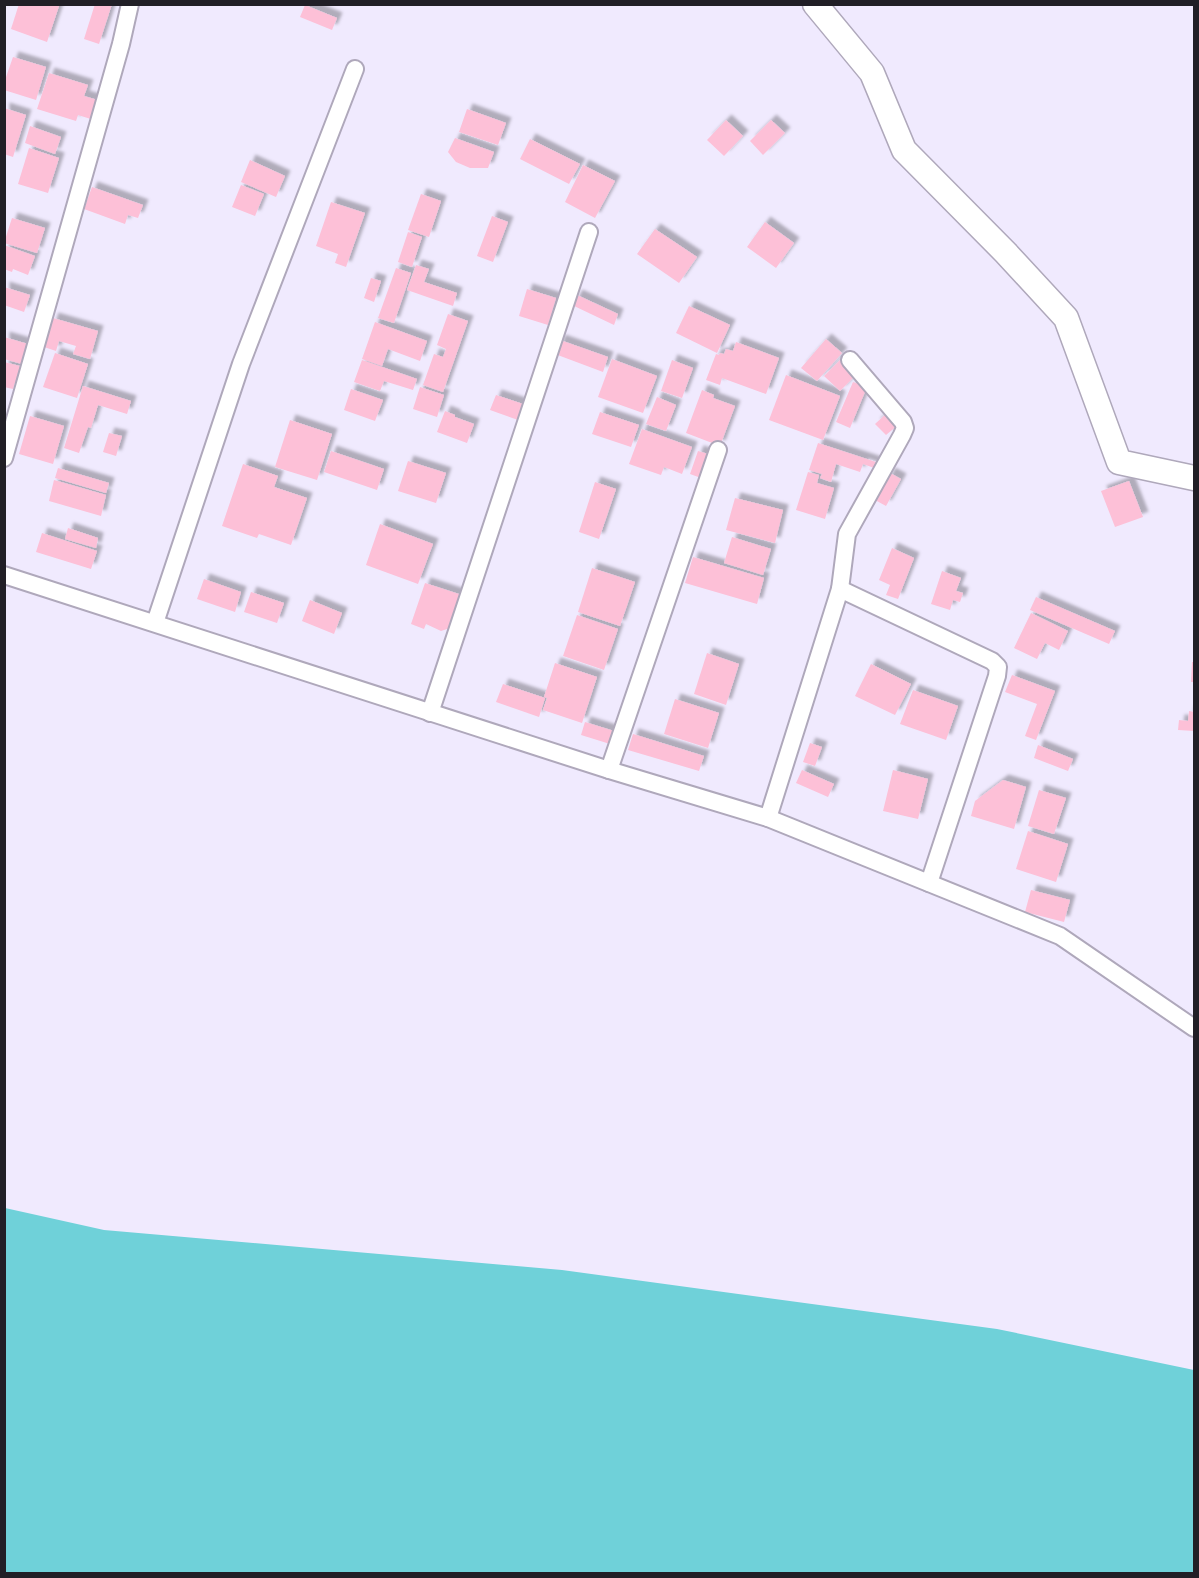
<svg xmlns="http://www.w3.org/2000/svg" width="1199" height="1578" viewBox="0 0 1199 1578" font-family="'Alegreya Sans',sans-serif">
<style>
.water{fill:#6fd1d9}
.building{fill:#fdc0d7;filter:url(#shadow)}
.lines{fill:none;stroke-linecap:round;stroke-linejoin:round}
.street-casing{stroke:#afa8bb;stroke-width:20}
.secondary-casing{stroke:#afa8bb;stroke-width:27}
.street{stroke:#fff;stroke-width:16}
.secondary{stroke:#fff;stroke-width:24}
</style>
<defs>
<filter id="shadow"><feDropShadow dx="5.5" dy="-5.5" stdDeviation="1.5" flood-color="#0004"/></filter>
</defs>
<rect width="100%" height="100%" fill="#f0eafe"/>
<path class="water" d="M 5,1208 L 104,1230 L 562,1270 L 997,1329 L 1194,1370 L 1194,1573 L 5,1573 Z"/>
<g class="building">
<path d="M 19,4 L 54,4 L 59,6 L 47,42 L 11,29 Z"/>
<path d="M 95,4 L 112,4 L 99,44 L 84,39 Z"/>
<path d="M 305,5 L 337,18 L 332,30 L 300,17 Z"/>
<path d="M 13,57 L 46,67 L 36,100 L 4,90 L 4,83 Z"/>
<path d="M 49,73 L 88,85 L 84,96 L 101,101 L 94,120 L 78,115 L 76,121 L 37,109 Z"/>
<path d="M 4,108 L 26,115 L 13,157 L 4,154 Z"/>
<path d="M 467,109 L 506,123 L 498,145 L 459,132 Z"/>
<path d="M 726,120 L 743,136 L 724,156 L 707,140 Z"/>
<path d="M 771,120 L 785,133 L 763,155 L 750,141 Z"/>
<path d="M 30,126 L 61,137 L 55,154 L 25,143 Z"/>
<path d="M 455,138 L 494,152 L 488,168 L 470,168 L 456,162 L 448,152 Z"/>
<path d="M 530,139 L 580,164 L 569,184 L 520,159 Z"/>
<path d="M 29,148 L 59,158 L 48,193 L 18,184 Z"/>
<path d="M 250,160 L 285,176 L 276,197 L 241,182 Z"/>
<path d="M 583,165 L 615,181 L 595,218 L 565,202 Z"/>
<path d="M 241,185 L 264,194 L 255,216 L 232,207 Z"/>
<path d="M 92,187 L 143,205 L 138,218 L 128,215 L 125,224 L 84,209 Z"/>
<path d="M 421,194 L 441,201 L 429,237 L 408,230 Z"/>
<path d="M 331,202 L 365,213 L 346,267 L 335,263 L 338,254 L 316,246 Z"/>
<path d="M 492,216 L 508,222 L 493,262 L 477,256 Z"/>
<path d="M 12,218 L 45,228 L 37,253 L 4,243 Z"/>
<path d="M 765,222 L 794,243 L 776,268 L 747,247 Z"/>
<path d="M 655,229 L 697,257 L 679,283 L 637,254 Z"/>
<path d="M 408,232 L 422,237 L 412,267 L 398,262 Z"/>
<path d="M 4,245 L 35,256 L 28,275 L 13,269 L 12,272 L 4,269 Z"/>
<path d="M 416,265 L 429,269 L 424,282 L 457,293 L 453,306 L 407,290 Z"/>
<path d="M 396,268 L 411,273 L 394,323 L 378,318 Z"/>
<path d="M 371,278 L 381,281 L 374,302 L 364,298 Z"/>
<path d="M 4,287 L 30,295 L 24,312 L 4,305 Z"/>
<path d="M 527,289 L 556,298 L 548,325 L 519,316 Z"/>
<path d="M 577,295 L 618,314 L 614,325 L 572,305 Z"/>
<path d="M 689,306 L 730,325 L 717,353 L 676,333 Z"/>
<path d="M 448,314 L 468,321 L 443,392 L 423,385 L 434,354 L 443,357 L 446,349 L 437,345 Z"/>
<path d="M 53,318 L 98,331 L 90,359 L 73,354 L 76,346 L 59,341 L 56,351 L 44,347 Z"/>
<path d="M 375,322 L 427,341 L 420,361 L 388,349 L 382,366 L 362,359 Z"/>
<path d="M 4,337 L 28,344 L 22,364 L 4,359 Z"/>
<path d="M 826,339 L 842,353 L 817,381 L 801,368 Z"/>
<path d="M 560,340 L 608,357 L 603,372 L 555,354 Z"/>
<path d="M 736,342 L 779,358 L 766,394 L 722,378 L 720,385 L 706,380 L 716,354 L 719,355 L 720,353 L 724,354 L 726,349 L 733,351 Z"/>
<path d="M 55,353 L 88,364 L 77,398 L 43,387 Z"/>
<path d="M 612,359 L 657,376 L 643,413 L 598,397 Z"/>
<path d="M 362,360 L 417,379 L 413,390 L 384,381 L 380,391 L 354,382 Z"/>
<path d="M 672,360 L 693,368 L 682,398 L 661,391 Z"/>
<path d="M 840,360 L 856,375 L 840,391 L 824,376 Z"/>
<path d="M 4,362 L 20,366 L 13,389 L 4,387 Z"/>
<path d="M 786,375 L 840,396 L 823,440 L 769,420 Z"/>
<path d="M 853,382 L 867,387 L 850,428 L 836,422 Z"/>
<path d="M 83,386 L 131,401 L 127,414 L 98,405 L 91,428 L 88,427 L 79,453 L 64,448 Z"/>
<path d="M 420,387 L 444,395 L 437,417 L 413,409 Z"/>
<path d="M 351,389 L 383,400 L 375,421 L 344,410 Z"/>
<path d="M 702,390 L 714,395 L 713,398 L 735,406 L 720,446 L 686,433 Z"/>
<path d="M 496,395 L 523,404 L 518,420 L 490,410 Z"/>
<path d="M 657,397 L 676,405 L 666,431 L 646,424 Z"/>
<path d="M 445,411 L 455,415 L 455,417 L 474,424 L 467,443 L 437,432 Z"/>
<path d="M 600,412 L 639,425 L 631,447 L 592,434 Z"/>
<path d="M 887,413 L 898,425 L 886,435 L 875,424 Z"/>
<path d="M 30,416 L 64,426 L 53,464 L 19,454 Z"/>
<path d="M 290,420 L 332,434 L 317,480 L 275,467 Z"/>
<path d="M 642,429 L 692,447 L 682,474 L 664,467 L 661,475 L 629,464 Z"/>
<path d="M 109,433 L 122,436 L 116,456 L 103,452 Z"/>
<path d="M 818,443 L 879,463 L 877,469 L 863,464 L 860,472 L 836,464 L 831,482 L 820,478 L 822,474 L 809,470 Z"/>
<path d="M 331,451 L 384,469 L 377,490 L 324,472 Z"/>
<path d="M 698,451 L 708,454 L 701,478 L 690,474 Z"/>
<path d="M 408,461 L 446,473 L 436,503 L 398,491 Z"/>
<path d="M 243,464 L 278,476 L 274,487 L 307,498 L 291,545 L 259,534 L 257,538 L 222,526 Z"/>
<path d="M 58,468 L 109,483 L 106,493 L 55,478 Z"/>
<path d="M 808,472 L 819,475 L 817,483 L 834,488 L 825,519 L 796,510 Z"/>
<path d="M 890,473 L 901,479 L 886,506 L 875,500 Z"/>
<path d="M 54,480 L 106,495 L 101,516 L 49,501 Z"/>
<path d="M 1129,481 L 1143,517 L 1115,527 L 1101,491 Z"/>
<path d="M 595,482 L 616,489 L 599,539 L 579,532 Z"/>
<path d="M 735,498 L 783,510 L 775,543 L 726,530 Z"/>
<path d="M 380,524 L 433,544 L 418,584 L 366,565 Z"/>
<path d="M 68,528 L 98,538 L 96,548 L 65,539 Z"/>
<path d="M 42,533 L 97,551 L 91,569 L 36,552 Z"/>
<path d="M 732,537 L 771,549 L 763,575 L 724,563 Z"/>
<path d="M 892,548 L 914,558 L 898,599 L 886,595 L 890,585 L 879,580 Z"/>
<path d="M 693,557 L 764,578 L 757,604 L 685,583 Z"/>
<path d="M 592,568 L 635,582 L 620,626 L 578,612 Z"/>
<path d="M 942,571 L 961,578 L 956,591 L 963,593 L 960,602 L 953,600 L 950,610 L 931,604 Z"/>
<path d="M 204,579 L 241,592 L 235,612 L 197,599 Z"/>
<path d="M 425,583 L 465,596 L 450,628 L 441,631 L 426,624 L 424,629 L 411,624 Z"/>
<path d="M 251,592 L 284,603 L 277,623 L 244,612 Z"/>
<path d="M 1036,597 L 1115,631 L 1109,644 L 1030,610 Z"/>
<path d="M 310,600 L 342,613 L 334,634 L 302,621 Z"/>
<path d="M 1031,613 L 1068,631 L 1059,650 L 1045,643 L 1037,659 L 1014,648 Z"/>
<path d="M 577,615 L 618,629 L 604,670 L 563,656 Z"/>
<path d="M 707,653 L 739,664 L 726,705 L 694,694 Z"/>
<path d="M 1192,662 L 1194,662 L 1194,682 L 1191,682 Z"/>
<path d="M 555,663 L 597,677 L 582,723 L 543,710 L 547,698 L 544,697 Z"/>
<path d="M 871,664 L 911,684 L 895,715 L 855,696 Z"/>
<path d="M 1012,675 L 1055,691 L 1036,740 L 1025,736 L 1037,704 L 1005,692 Z"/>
<path d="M 503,684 L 545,698 L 539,717 L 496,702 Z"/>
<path d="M 913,690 L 958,706 L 946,740 L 900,724 Z"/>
<path d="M 675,699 L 719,713 L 708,748 L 664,734 Z"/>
<path d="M 1189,711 L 1194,712 L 1194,731 L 1178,730 L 1179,720 L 1188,721 Z"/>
<path d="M 585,722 L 614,731 L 610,744 L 581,735 Z"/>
<path d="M 633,734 L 704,756 L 699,771 L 628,750 Z"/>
<path d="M 810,743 L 822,747 L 815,766 L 803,762 Z"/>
<path d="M 1038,745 L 1073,759 L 1068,771 L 1034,758 Z"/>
<path d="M 802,770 L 834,784 L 828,797 L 796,783 Z"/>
<path d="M 893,770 L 928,779 L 918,819 L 883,811 Z"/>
<path d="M 1003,780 L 1026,787 L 1014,829 L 971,816 L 975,801 Z"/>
<path d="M 1039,790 L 1066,798 L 1054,834 L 1028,826 Z"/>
<path d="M 1028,831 L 1068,844 L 1056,882 L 1016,869 Z"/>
<path d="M 1031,890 L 1070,900 L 1064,922 L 1025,912 Z"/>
</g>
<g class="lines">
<g class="street-casing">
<g id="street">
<path d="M 4,458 L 121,44 L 130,4"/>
<path d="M 4,575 L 609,770 L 768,818 L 1060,936 L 1194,1028"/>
<path d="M 840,589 L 992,661 L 998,667 L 997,676 L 929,883"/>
<path d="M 155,623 L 241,364 L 355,69"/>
<path d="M 430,713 L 589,232"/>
<path d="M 609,770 L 718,450"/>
<path d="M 768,818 L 840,589 L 847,534 L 902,435 L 905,428 L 903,422 L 850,360"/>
</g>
</g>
<g class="secondary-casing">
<path id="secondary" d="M 815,4 L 872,73 L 904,150 L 1006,253 L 1066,318 L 1119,462 L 1194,478"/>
</g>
<use href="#street" class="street"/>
<use href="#secondary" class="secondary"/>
</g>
<rect width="1199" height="1578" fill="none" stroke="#211f26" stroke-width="12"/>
</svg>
